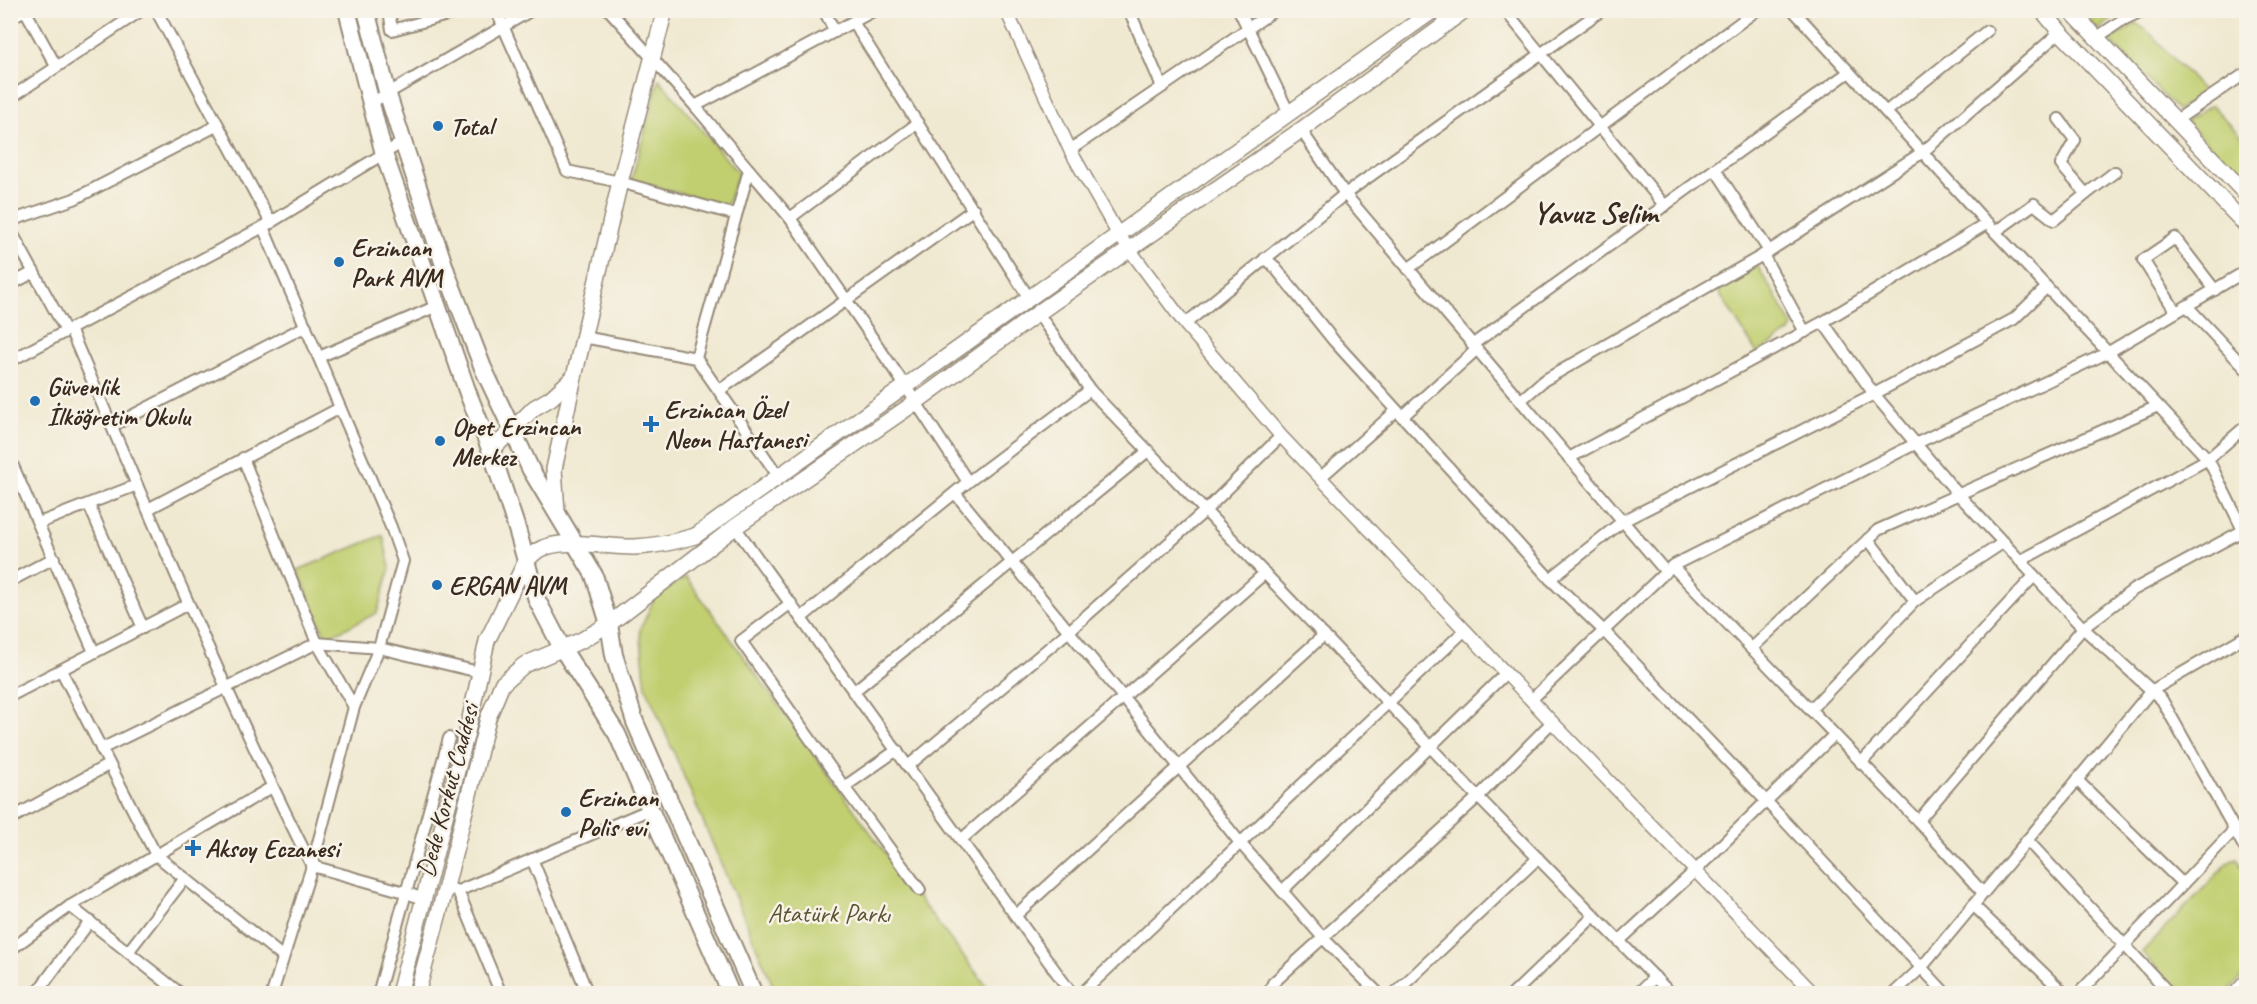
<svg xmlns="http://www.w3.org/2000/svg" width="2257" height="1004" viewBox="0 0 2257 1004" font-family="Caveat,sans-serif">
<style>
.green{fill:#c1cf70;stroke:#7e7c47;stroke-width:1.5}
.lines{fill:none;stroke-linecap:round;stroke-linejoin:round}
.minor-casing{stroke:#968a78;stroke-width:14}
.tertiary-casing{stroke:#968a78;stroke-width:15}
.secondary-casing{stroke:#968a78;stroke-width:18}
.primary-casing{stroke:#968a78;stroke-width:20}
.minor{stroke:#fff;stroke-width:10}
.tertiary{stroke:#fff;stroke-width:12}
.secondary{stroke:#fff;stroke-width:15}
.primary{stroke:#fff;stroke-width:16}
.poi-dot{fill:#1f6fb2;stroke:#f7f3e8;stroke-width:2}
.labels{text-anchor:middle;stroke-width:5;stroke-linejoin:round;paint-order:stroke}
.poi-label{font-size:26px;font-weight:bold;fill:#3b2a1e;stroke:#f7f3e8;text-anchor:start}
.street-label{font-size:26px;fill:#3b2a1e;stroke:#f7f3e8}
.park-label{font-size:26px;fill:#5c5332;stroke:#f7f3e8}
.district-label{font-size:32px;font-weight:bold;fill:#3b2a1e;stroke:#f7f3e8}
</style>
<rect width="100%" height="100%" fill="#f7f3e8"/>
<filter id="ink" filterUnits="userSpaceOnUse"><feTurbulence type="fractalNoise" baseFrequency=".0167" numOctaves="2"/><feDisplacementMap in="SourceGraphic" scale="12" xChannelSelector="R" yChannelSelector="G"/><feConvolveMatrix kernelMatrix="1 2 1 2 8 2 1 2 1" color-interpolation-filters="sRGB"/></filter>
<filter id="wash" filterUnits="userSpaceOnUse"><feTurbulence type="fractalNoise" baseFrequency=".008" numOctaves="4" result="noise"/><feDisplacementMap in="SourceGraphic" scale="24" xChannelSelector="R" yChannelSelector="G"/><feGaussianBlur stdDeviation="1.35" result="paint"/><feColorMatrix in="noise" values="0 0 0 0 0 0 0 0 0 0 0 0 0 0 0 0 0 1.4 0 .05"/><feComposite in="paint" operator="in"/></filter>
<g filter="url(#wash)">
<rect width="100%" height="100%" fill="#f0e9d1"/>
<g class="green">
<path d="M 2082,11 L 2122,11 L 2098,30 Z"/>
<path d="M 2136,23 L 2152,35 L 2206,94 L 2177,110 L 2110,40 Z"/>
<path d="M 659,79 L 738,173 L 727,205 L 631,181 Z"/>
<path d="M 2212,105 L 2246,142 L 2246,183 L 2186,121 Z"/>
<path d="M 1757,265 L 1793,326 L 1790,332 L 1757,353 L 1717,290 Z"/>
<path d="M 383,535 L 390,568 L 377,613 L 326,638 L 298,570 Z"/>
<path d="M 686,577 L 915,894 L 992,993 L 776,993 L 646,687 L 640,630 L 655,597 Z"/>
<path d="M 2237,858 L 2246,875 L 2246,973 L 2226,993 L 2179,993 L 2142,952 L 2231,860 Z"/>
</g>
</g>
<g filter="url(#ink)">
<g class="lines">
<g class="minor-casing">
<g id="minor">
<path d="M 25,10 L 56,66"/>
<path d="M 156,10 L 271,223"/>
<path d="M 389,10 L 392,30 L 466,10"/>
<path d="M 496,10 L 567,171 L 620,182 L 736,215"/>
<path d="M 609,10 L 695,106 L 790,218 L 906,387 L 968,482"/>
<path d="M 824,10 L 835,32"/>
<path d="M 1129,10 L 1162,87"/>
<path d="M 1239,10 L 1289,113"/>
<path d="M 1505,10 L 1665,206"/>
<path d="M 1793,10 L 1995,232 L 2208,459 L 2243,530"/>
<path d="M 10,18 L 25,10"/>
<path d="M 853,22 L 1029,298"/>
<path d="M 2096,38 L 2121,21 L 2144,10"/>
<path d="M 10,98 L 142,10"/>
<path d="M 371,103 L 532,10"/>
<path d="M 695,106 L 875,10"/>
<path d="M 1887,111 L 1987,31"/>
<path d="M 2175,121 L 2246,73"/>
<path d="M 1301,130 L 1345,194 L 1666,572"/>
<path d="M 1070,150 L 1275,10"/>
<path d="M 1715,169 L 1769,251"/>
<path d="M 2086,194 L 2115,172"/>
<path d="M 790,218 L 918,123"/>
<path d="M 10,221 L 74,199 L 218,125"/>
<path d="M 263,227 L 391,527 L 403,561 L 379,648 L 354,707 L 312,866 L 272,994"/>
<path d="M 10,229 L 66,331"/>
<path d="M 1995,232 L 2034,204 L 2054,220 L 2086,194 L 2061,165 L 2075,140 L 2059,119"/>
<path d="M 1763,255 L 1805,332"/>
<path d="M 1265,258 L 1273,265 L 1334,341 L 1550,579 L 1603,630 L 1766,801 L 1946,994"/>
<path d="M 1408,269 L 1757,10"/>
<path d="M 10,285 L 34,272"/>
<path d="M 2187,306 L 2246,369"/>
<path d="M 2176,312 L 2143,260 L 2175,238 L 2215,290"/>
<path d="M 1038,313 L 1090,390 L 1478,797 L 1671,994"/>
<path d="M 1823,322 L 1874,394 L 1958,494 L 2083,628 L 2162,700 L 2246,850"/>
<path d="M 1185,324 L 1345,194 L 1602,10"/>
<path d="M 70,329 C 148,510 223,691 312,866 L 405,892 L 425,900"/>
<path d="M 583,337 L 696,358 L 779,477"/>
<path d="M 1472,345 L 1849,72"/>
<path d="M 319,357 L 437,306"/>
<path d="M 696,358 L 749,170"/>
<path d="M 10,361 L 263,227 L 403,142"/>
<path d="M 720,390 L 974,209"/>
<path d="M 1520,401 L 1543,381 L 1763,255 L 1923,152 L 2060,32"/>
<path d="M 1402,417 L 1476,350"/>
<path d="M 112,426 L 306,326"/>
<path d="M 243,458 L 317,643 L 354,707"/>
<path d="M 1569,458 L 1823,322 L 1988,223"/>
<path d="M 10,459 L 94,652"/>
<path d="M 1321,477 L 1396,411"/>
<path d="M 955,493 L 1123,697 L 1241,844 L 1324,939 L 1379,994"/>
<path d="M 89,505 L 143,628"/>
<path d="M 148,509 L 340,408"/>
<path d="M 39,523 L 137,485"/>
<path d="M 735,527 L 1072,994"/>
<path d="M 1868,539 L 1915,601"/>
<path d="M 2020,561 L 2208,459 L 2246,426"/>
<path d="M 1672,566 L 1918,821 L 1983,893"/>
<path d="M 1550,579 L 1623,521 L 1874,394 L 2014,319 L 2047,287"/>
<path d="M 10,581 L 54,558"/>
<path d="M 791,603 L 741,641 L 844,787 L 920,890"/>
<path d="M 801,618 L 968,482 L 1090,390"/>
<path d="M 1751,649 L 1878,530 L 2158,406"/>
<path d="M 61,670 L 156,855 L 283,957"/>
<path d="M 853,692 L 1148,451"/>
<path d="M 10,696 L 188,604"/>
<path d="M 1531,700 L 1672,566 L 1915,444 L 2107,353 L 2246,271"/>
<path d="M 1810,710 L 1915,601 L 2004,542"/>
<path d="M 101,749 L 317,643 L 379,648 L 479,672"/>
<path d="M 1861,763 L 2034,576"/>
<path d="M 908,766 L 1069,631 L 1205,511 L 1281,436"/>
<path d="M 2077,780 L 2183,884"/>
<path d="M 844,787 L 897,750"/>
<path d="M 10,819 L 108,765"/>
<path d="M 1918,821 L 2083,628 L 2133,590 L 2246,529"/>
<path d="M 962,839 L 1265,573"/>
<path d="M 2027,840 L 2170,994"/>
<path d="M 532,859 L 588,994"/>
<path d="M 446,887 L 458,891 L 651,809"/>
<path d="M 458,891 L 501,994"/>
<path d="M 1282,891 L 1506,673"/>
<path d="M 1973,905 L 2065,994"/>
<path d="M 70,906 L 181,994"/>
<path d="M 1016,915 L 1324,635"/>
<path d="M 1619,941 L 1696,870 L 1834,735"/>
<path d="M 10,950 L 70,906 L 272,787"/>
<path d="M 128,952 L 185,878"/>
<path d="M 36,994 L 90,921"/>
<path d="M 378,994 L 449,738"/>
<path d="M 1081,994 L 1465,630"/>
<path d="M 1268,994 L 1273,983 L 1478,797 L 1552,722"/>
<path d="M 1394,994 L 1538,858"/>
<path d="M 1513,994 L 1594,916"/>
<path d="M 1637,994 L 1655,977"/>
<path d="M 1893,994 L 1922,967 L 2151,691 L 2246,636"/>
<path d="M 2078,994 L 2235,829"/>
</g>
</g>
<g class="tertiary-casing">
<g id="tertiary">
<path d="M 1006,10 L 1070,150 L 1118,234 L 1185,324 L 1281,436 L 1552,722 L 1814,994"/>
<path d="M 2234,994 L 2246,981"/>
</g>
</g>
<g class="secondary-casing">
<g id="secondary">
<path d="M 2042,10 L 2060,32 L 2246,225"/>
<path d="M 2070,10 L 2246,194"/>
<path d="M 491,451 L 534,408 L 551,398 L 574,377"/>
<path d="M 557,512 L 554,469 L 574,377 L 620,182 L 665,10"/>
<path d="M 399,994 L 467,732 L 487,641 L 526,561 C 529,558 533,554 537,551 C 561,536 607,548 635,547 C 656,546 675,542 695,536 L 1434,10"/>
<path d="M 417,994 L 446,887 L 488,718 L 502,684 L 524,665 L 582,640 L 609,624 L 735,527 L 916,402 L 1038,313 L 1301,130 L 1465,10"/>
</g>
</g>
<g class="primary-casing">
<g id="primary">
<path d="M 347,10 L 384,154 L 469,396 L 491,451 L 517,529 L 537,600 L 562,648 L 617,734 L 731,994"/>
<path d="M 366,10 L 388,95 L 403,142 L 447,274 L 483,368 L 531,470 L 594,575 L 609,624 L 614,655 L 635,722 L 754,994"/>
</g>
</g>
<use href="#minor" class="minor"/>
<use href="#tertiary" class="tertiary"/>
<use href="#secondary" class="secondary"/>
<use href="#primary" class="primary"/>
</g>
</g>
<g class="poi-dot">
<circle cx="438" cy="126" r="6"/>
<circle cx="339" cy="262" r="6"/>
<circle cx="35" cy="401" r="6"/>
<path d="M648 415h6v6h6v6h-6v6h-6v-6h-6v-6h6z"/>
<circle cx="440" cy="441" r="6"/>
<circle cx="437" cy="585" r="6"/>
<circle cx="566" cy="812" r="6"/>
<path d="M190 839h6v6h6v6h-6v6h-6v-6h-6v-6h6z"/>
</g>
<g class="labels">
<g class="poi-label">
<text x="450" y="135">Total</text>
<text x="351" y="256">Erzincan<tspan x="351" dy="30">Park AVM</tspan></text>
<text x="47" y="395">Güvenlik<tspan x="47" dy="30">İlköğretim Okulu</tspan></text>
<text x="664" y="418">Erzincan Özel<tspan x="664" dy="30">Neon Hastanesi</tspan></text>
<text x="452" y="435">Opet Erzincan<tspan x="452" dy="30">Merkez</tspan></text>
<text x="449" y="594">ERGAN AVM</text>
<text x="578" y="806">Erzincan<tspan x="578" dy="30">Polis evi</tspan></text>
<text x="205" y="857">Aksoy Eczanesi</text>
</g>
<g class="street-label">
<text transform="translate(447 790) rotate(-75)" y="9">Dede Korkut Caddesi</text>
</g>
<g class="park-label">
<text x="829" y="922">Atatürk Parkı</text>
</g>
<g class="district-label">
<text x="1595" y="223">Yavuz Selim</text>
</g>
</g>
<rect width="2257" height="1004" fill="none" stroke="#f7f3e8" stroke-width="36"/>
</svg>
